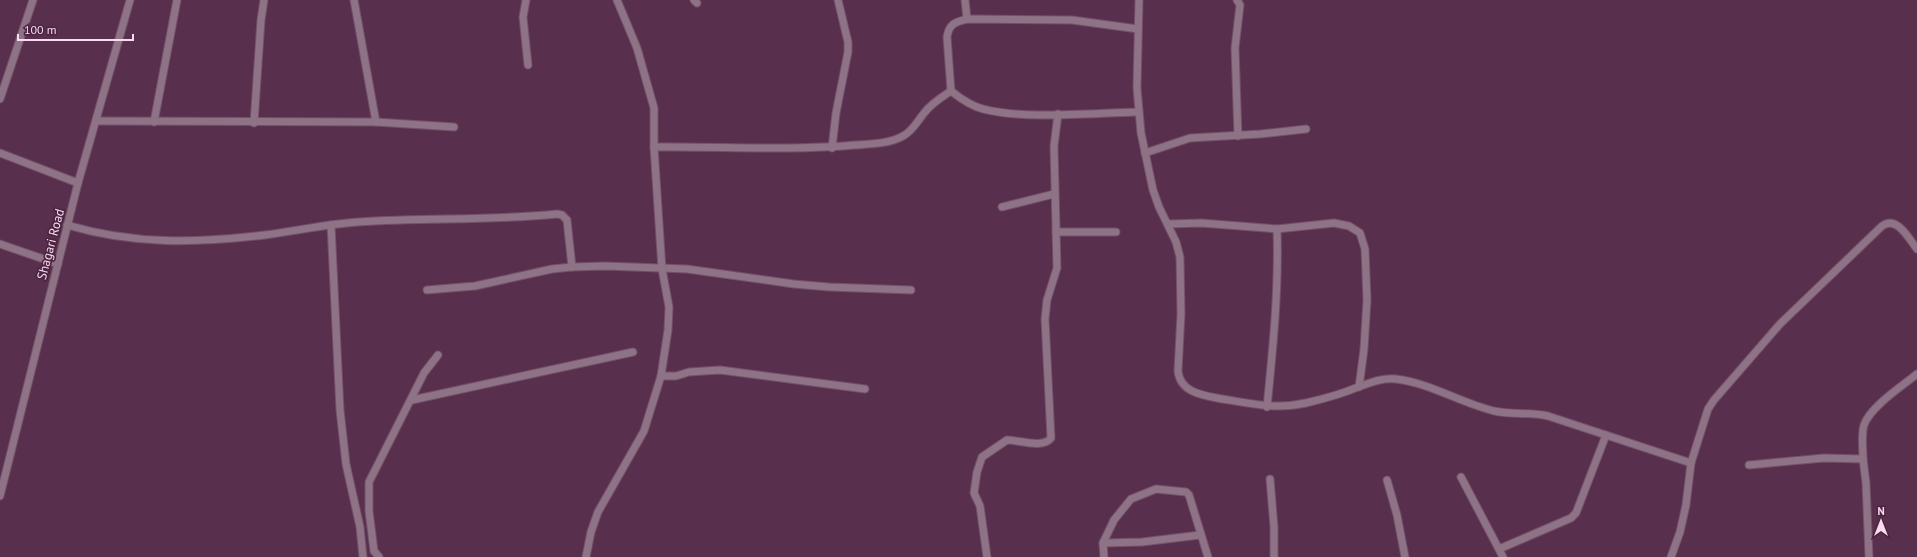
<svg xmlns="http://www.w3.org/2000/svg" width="1917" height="557" viewBox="0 0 1917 557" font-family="'PT Sans',sans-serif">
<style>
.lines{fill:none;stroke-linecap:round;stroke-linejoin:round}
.minor-casing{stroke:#754f6a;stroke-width:9}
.minor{stroke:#8e7285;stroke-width:7}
.labels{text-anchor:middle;stroke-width:3.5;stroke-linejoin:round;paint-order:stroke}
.street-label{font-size:13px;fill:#f7ddef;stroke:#4d2543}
</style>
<rect width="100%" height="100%" fill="#58304d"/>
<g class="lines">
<g class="minor-casing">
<g id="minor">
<path d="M 354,0 L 376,122"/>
<path d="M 526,0 L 523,17 L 528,65"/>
<path d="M 694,0 L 697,3"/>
<path d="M 965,0 L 967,19"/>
<path d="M 1139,0 L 1137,88 L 1141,133 L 1153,190 L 1159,207 L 1176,242 L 1180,257 L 1181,314 L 1178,371 C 1180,391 1200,395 1217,398 C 1247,403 1275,410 1306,403 C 1323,399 1342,394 1358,387 C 1372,382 1381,378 1396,379 C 1430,383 1461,403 1494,411 C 1512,415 1530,412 1548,416 L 1691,463"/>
<path d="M 1237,0 L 1240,5 L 1235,48 L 1238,136"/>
<path d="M 951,91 L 947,37 C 949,24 955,22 967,19 L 1072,20 L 1138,29"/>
<path d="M 0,99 L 33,0"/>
<path d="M 96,121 L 376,122 L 454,127"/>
<path d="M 154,122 L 177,0"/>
<path d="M 254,123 L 261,20 L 264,0"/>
<path d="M 654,147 C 721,146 788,151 855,145 C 870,144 889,144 903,136 C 913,131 918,120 925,112 C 932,103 942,97 951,91 C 961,99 971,106 983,109 C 1026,120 1093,113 1138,112"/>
<path d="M 832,148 L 836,113 L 848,52 L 848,42 L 838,0"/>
<path d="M 0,153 L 78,183"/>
<path d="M 1145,153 L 1190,138 L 1260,134 L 1306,129"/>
<path d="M 1002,207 L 1054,194"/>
<path d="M 1168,224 L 1201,223 L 1277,229 L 1334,223 L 1349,226 L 1360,233 L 1365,249 L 1367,300 L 1364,349 L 1359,387"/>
<path d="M 67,225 C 134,245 197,243 265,235 C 296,231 327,224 358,222 C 424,217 491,221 557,214 L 562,215 L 567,220 L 572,267"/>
<path d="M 331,225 L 340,410 L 346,464 L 360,527 L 363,557"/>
<path d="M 1056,232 L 1116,232"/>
<path d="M 0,244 L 58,264"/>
<path d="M 427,290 L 475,286 L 552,269 L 572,267 L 605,266 L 687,269 L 794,284 L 829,287 L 911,290"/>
<path d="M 661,376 L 676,376 L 689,372 L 720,370 L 865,389"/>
<path d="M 412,400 L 633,352"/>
<path d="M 1267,407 C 1273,347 1279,289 1277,229"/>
<path d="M 1863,459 C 1863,448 1861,435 1864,425 C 1870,407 1902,386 1917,374"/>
<path d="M 1749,465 L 1824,458 L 1863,459 L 1866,483 L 1869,557"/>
<path d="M 1461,477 L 1503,557"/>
<path d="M 1270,479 L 1274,527 L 1274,557"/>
<path d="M 1387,480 L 1397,515 L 1405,557"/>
<path d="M 0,496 L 78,183 L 130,0"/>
<path d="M 1103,543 L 1142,542 L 1200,535"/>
<path d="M 1499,549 L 1571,518 L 1576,513 L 1606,435"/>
<path d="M 379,557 L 374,551 L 369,511 L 369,482 L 424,373 L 438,355"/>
<path d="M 586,557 L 591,532 L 598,512 L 644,431 L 661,376 L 668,330 L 669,307 L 662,269 L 654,147 L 654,108 L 637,48 L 617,0"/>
<path d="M 987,557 L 980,506 L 974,493 L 977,472 L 982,457 L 1007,440 C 1019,440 1043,449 1051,438 L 1045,319 L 1047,300 L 1057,268 L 1054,146 L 1058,114"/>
<path d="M 1104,557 L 1103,543 L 1114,520 L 1131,499 L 1156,489 L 1186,492 L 1189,495 L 1208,557"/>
<path d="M 1671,557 L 1680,532 L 1686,505 L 1691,463 L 1708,409 L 1714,400 L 1780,324 L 1882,226 C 1897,215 1909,239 1917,249"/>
</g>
</g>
<use href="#minor" class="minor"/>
</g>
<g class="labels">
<g class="street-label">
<text transform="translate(50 244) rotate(-75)" y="5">Shagari Road</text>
</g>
</g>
<g transform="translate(1881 521)" stroke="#4d2543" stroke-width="3" paint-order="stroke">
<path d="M0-3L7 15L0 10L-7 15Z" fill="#f7ddef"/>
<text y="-6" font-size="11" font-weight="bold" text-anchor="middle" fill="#f7ddef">N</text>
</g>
<path d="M18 34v6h115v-6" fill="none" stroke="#f7ddef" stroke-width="2"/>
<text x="24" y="34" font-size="12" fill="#f7ddef" stroke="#4d2543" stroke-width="3" paint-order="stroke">100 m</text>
</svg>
